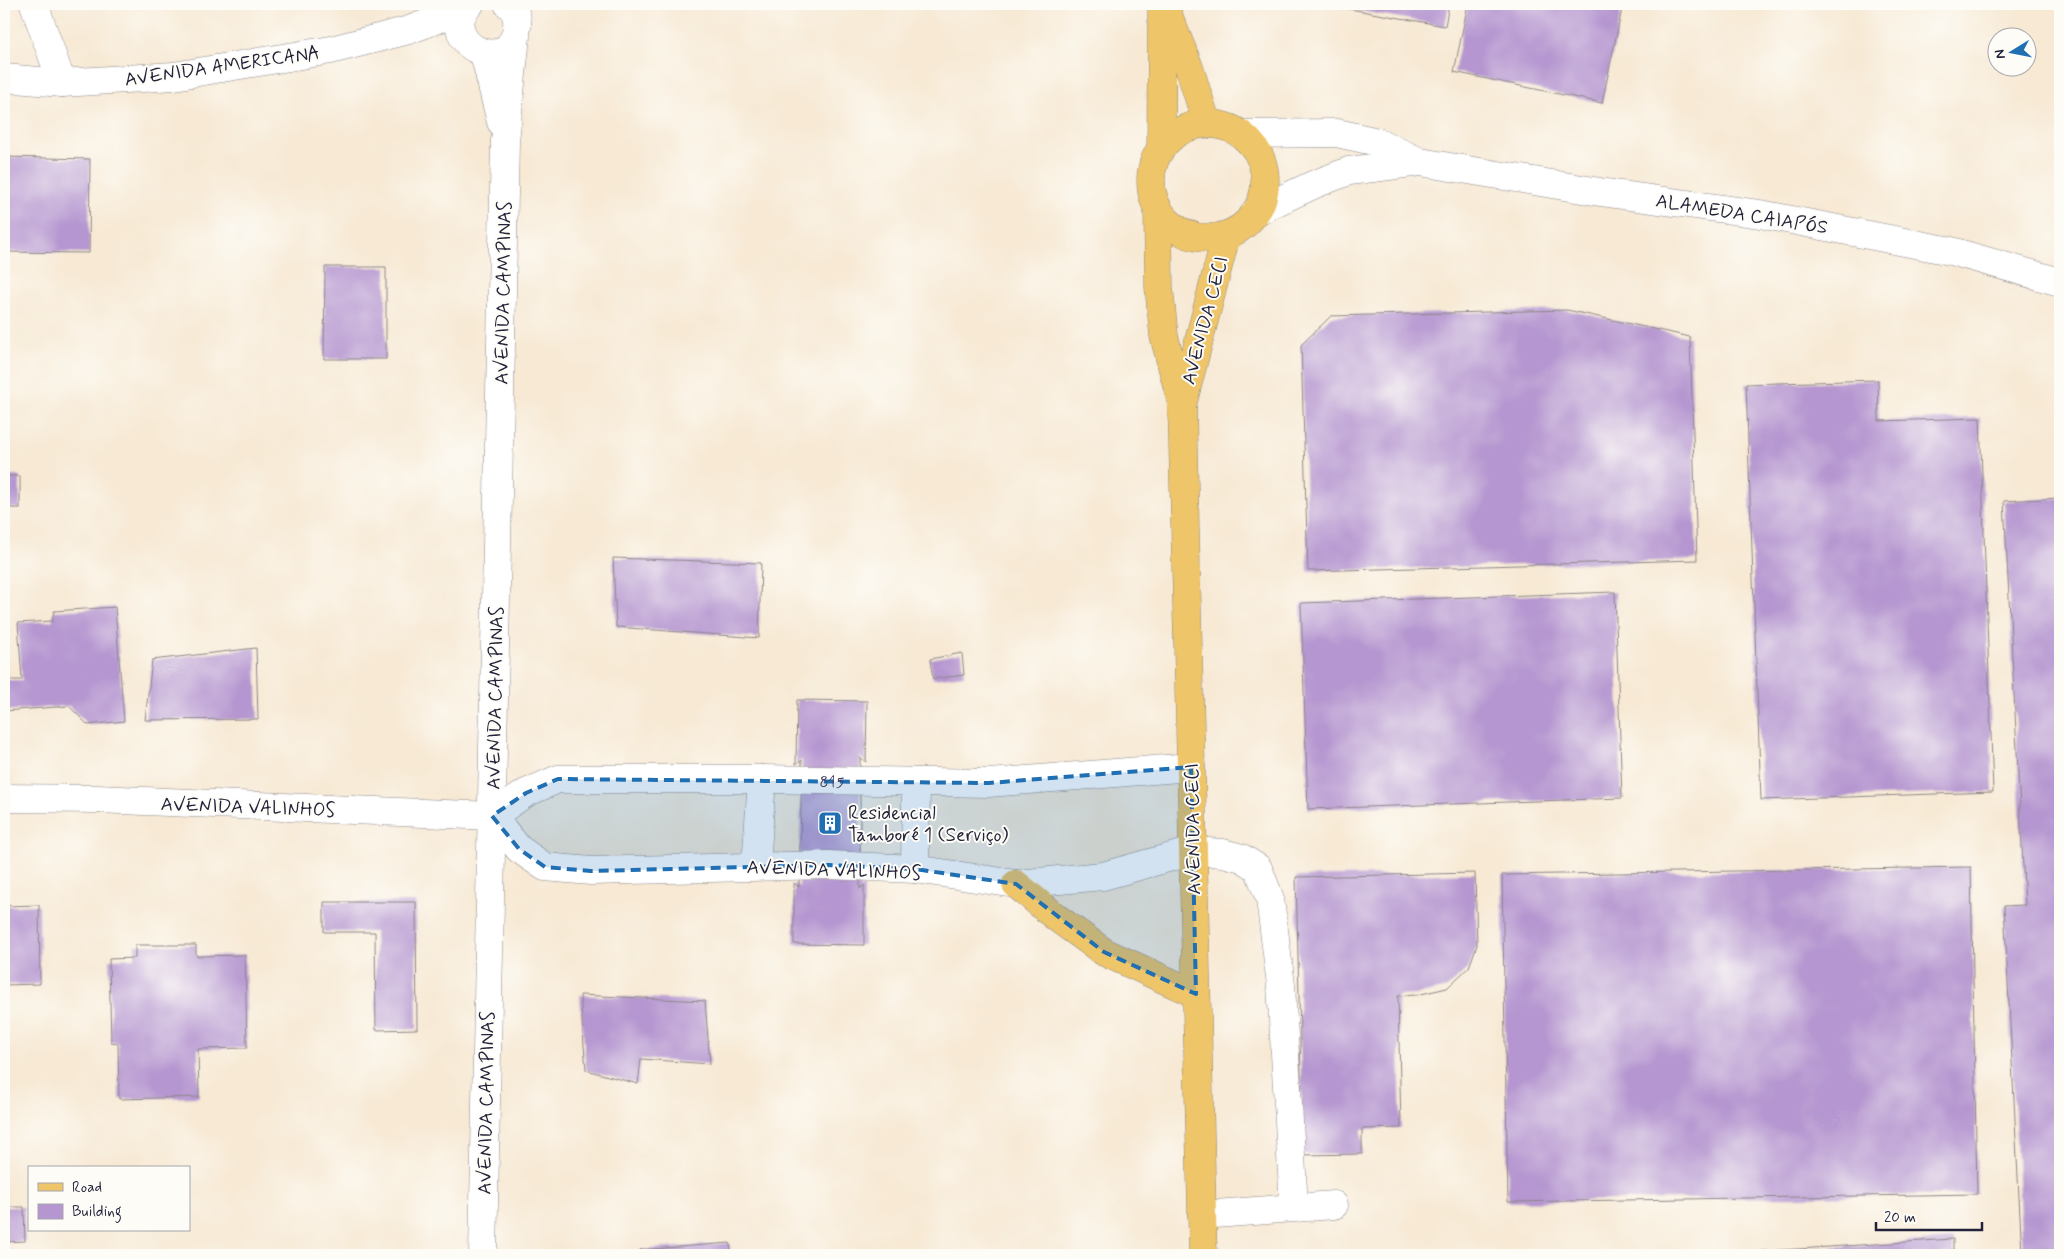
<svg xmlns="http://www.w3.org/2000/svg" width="2064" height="1259" viewBox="0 0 2064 1259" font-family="Mynerve,sans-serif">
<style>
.building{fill:#b596d0}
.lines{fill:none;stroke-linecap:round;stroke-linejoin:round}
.minor-casing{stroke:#8c8688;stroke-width:29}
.major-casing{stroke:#8c8688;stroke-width:29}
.minor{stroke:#fff;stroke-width:28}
.major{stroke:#eec569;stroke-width:28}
.marked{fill:#1f6fb2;fill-opacity:0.2;stroke:#1f6fb2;stroke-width:4;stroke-dasharray:10 6;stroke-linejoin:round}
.labels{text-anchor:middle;stroke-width:4;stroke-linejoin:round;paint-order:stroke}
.number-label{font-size:16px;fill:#473f60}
.street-label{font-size:19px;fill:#22223b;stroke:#fdfcf7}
.poi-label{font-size:19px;fill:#22223b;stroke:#fdfcf7;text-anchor:start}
</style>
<rect width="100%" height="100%" fill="#fdfcf7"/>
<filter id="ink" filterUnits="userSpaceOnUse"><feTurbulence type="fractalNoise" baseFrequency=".02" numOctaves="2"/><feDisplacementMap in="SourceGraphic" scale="10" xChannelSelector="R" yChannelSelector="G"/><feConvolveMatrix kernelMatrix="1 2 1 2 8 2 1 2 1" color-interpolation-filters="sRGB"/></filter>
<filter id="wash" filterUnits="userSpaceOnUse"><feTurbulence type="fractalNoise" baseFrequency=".0096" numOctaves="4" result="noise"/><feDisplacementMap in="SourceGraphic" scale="20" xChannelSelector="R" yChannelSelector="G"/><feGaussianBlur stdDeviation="1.12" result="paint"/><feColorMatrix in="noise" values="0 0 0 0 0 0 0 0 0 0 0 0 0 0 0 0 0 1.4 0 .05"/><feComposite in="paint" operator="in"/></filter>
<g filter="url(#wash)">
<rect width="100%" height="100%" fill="#f7e9d4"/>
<g id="blocks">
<g class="building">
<path d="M 1322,4 L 1449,4 L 1445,26 Z"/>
<path d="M 1468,4 L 1623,4 L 1602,103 L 1454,72 Z"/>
<path d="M 4,157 L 90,159 L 89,253 L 4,252 Z"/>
<path d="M 325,267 L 386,267 L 386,359 L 324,359 Z"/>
<path d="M 1567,310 L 1690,337 L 1697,560 L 1308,571 L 1301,345 L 1331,316 Z"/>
<path d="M 1878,380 L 1879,421 L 1980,418 L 1993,792 L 1761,800 L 1746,384 Z"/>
<path d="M 4,420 L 6,420 L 7,439 L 4,439 Z"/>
<rect x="4" y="476" width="16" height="32"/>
<path d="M 2060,498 L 2060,1255 L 2022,1255 L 2004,906 L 2025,905 L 2004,501 Z"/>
<path d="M 613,558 L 761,563 L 759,638 L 616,627 Z"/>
<path d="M 1615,592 L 1622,798 L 1308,809 L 1301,603 Z"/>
<path d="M 115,607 L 124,721 L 88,725 L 69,706 L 4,711 L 4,680 L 22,680 L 18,623 L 52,621 L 54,611 Z"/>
<path d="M 256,648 L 258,719 L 145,720 L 152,660 Z"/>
<path d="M 962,653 L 964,675 L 933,679 L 930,659 Z"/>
<path d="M 797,700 L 867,701 L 866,762 L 860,757 L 860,889 L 864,885 L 864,945 L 794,944 L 794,883 L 799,887 L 802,760 L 796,764 Z"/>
<path d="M 1971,867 L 1977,1194 L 1508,1202 L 1502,875 Z"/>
<path d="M 1475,873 L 1477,945 L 1469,967 L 1447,988 L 1417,995 L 1398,996 L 1401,1128 L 1362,1129 L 1362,1154 L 1303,1155 L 1296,877 Z"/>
<path d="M 324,902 L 416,902 L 417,1029 L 376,1030 L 375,932 L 324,932 Z"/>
<path d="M 39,905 L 40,984 L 4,985 L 4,906 Z"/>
<path d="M 135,945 L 196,945 L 196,956 L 245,955 L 247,1048 L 198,1049 L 199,1097 L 119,1099 L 118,1043 L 111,1042 L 109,959 L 135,958 Z"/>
<path d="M 580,995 L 705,1001 L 710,1064 L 641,1059 L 638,1084 L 586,1070 Z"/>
<path d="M 4,1207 L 24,1207 L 25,1241 L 4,1242 Z"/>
<path d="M 1953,1239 L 1953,1255 L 1720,1255 L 1720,1254 Z"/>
<path d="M 730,1243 L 731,1255 L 640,1255 L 640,1250 Z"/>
</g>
</g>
</g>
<g filter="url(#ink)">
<use href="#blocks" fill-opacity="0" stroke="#8c8688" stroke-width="1"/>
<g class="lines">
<g class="minor-casing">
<g id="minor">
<path d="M 34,4 L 62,83"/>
<path d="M 470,4 C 433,41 509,81 517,27 C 518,18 515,9 508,4"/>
<path d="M 484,53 L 501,122"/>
<path d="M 4,78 L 62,83 L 174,76 L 331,50 L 409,30 L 465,9"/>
<path d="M 1240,134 L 1337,133 L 1378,142 L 1420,162 L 1600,192 L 1760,214 L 1951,251 L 2060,282"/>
<path d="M 1255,212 L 1315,184 L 1349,171 L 1420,162"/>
<path d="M 4,798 L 97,799 L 492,816 L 526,793 L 558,779 L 762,779 L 989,783 L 1191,767"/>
<path d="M 492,816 L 519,849 L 545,867 L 591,871 L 829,865 L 915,869 L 1016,884 L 1103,876 L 1193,851 L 1223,853 L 1242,858 L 1258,868 L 1270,899 L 1281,985 L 1294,1207"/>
<path d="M 756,866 L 762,779"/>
<path d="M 915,869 L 916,782"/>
<path d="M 1202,1215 L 1334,1205"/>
<path d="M 483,1255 L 505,141 L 516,36"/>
</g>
</g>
<g class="major-casing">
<g id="major">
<path d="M 1166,10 L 1189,67 L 1207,124"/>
<circle cx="1208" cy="181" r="57"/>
<path d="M 1161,149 L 1162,4"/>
<path d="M 1158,210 L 1159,287 L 1164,336 L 1182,404 L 1203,1255"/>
<path d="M 1183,402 L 1226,236"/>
<path d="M 1016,884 L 1057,918 L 1104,952 L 1196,994"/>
</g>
</g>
<use href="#minor" class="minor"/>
<use href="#major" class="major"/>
</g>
</g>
<path class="marked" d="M 1191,767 L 1196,994 L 1104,952 L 1016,884 L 915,869 L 829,865 L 591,871 L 545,867 L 519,849 L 492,816 L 526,793 L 558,779 L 989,783 Z"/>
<defs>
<g id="building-square" transform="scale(1.25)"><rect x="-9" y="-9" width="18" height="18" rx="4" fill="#1f6fb2" stroke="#fdfcf7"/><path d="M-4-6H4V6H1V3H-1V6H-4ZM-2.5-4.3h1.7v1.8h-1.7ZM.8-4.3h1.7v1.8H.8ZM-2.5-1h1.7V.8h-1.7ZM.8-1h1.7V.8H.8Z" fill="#fff"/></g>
</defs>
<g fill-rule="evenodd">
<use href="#building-square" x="830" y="823"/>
</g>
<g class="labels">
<g class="number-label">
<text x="832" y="787">815</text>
</g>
<g class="street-label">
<text transform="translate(222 65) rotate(-8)" y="7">AVENIDA AMERICANA</text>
<text transform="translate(1742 213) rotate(9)" y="7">ALAMEDA CAIAPÓS</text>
<text transform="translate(502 293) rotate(-89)" y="7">AVENIDA CAMPINAS</text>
<text transform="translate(1204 320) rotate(-75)" y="7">AVENIDA CECI</text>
<text transform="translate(494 698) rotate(-89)" y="7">AVENIDA CAMPINAS</text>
<text transform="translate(248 806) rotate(2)" y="7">AVENIDA VALINHOS</text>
<text transform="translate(1192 829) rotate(-91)" y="7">AVENIDA CECI</text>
<text transform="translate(834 869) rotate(2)" y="7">AVENIDA VALINHOS</text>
<text transform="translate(485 1103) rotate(-89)" y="7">AVENIDA CAMPINAS</text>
</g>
<g class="poi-label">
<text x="848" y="819">Residencial<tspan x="848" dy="22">Tamboré 1 (Serviço)</tspan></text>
</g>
</g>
<rect width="2064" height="1259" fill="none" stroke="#fdfcf7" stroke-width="20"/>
<rect x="28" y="1166" width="162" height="65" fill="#fdfcf7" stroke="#a5a5ac"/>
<rect x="38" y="1183" width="25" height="8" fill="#eec569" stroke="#a5a5ac"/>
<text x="72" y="1192" font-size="15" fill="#22223b">Road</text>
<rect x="38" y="1204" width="25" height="15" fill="#b596d0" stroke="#a5a5ac"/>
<text x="72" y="1216" font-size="15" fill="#22223b">Building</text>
<g transform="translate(2012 52) rotate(260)"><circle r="24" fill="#fdfcf7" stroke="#a5a5ac"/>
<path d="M0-4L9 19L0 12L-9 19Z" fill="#1f6fb2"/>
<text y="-8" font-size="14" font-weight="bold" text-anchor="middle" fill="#22223b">N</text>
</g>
<path d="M1876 1222v8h106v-8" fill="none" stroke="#22223b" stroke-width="2.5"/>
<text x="1884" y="1222" font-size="15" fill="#22223b" stroke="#fdfcf7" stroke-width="4" paint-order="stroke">20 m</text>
</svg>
